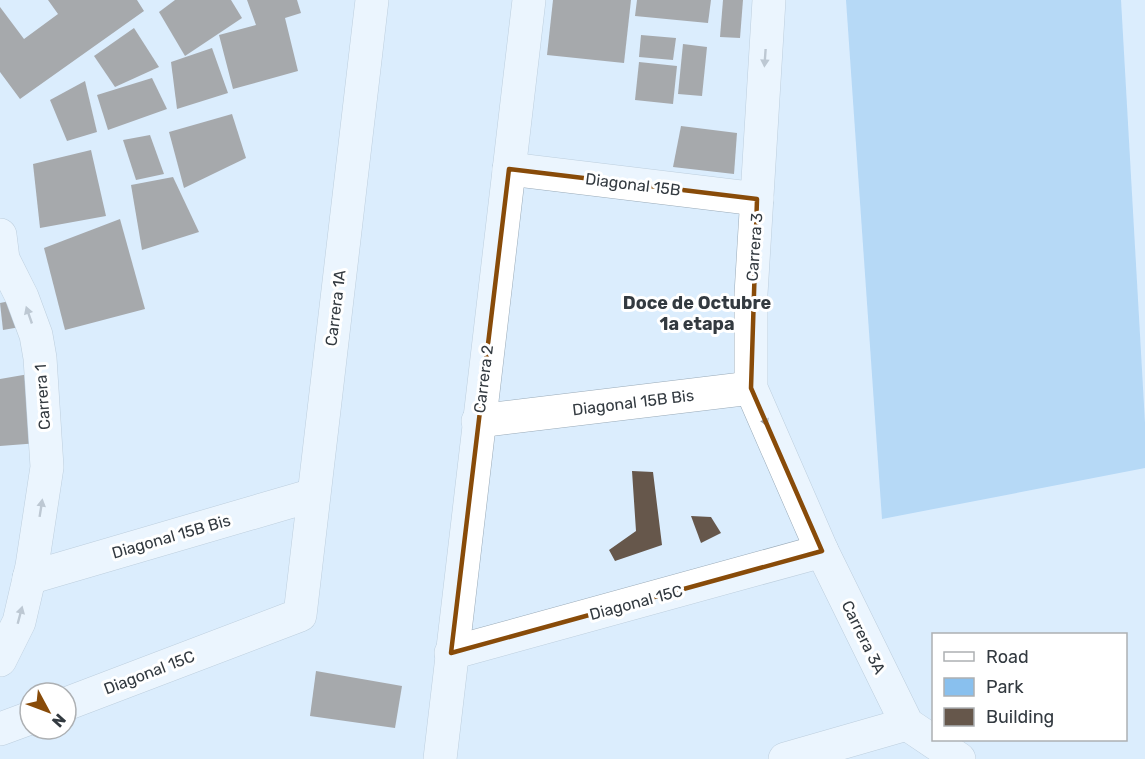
<svg xmlns="http://www.w3.org/2000/svg" width="1145" height="759" viewBox="0 0 1145 759" font-family="Rubik,sans-serif">
<style>
.green{fill:#89c0ee}
.building{fill:#66574b}
.lines{fill:none;stroke-linecap:round;stroke-linejoin:round}
.minor-casing{stroke:#99aab8;stroke-width:34}
.minor{stroke:#fff;stroke-width:33}
.oneway{fill:#999ca0}
.marked{fill:none;stroke:#884b09;stroke-width:4.5;stroke-linejoin:round}
.labels{text-anchor:middle;stroke-width:6;stroke-linejoin:round;paint-order:stroke}
.street-label{font-size:16px;fill:#333a40;stroke:#fff}
.neighbourhood-label{font-size:18px;font-weight:bold;fill:#333a40;stroke:#fff}
</style>
<rect width="100%" height="100%" fill="#dbedfd"/>
<path class="green" d="M 846,0 L 1121,0 L 1145,423 L 1145,468 L 882,519 Z"/>
<g class="building">
<path d="M 48,0 L 137,0 L 144,11 L 20,99 L 0,72 L 0,7 L 24,39 L 58,14 Z"/>
<path d="M 175,0 L 231,0 L 242,18 L 185,56 L 159,12 Z"/>
<path d="M 247,0 L 297,0 L 301,13 L 285,18 L 298,71 L 233,89 L 219,35 L 256,25 Z"/>
<path d="M 553,0 L 631,0 L 624,63 L 547,55 Z"/>
<path d="M 637,0 L 711,0 L 708,23 L 635,16 Z"/>
<path d="M 723,0 L 743,0 L 740,38 L 720,37 Z"/>
<path d="M 134,28 L 159,67 L 115,87 L 94,56 Z"/>
<path d="M 641,35 L 676,38 L 673,60 L 639,57 Z"/>
<path d="M 683,44 L 707,47 L 702,96 L 678,94 Z"/>
<path d="M 212,48 L 228,93 L 177,109 L 171,62 Z"/>
<path d="M 639,62 L 677,66 L 673,104 L 635,100 Z"/>
<path d="M 152,78 L 167,109 L 108,130 L 97,95 Z"/>
<path d="M 85,81 L 97,132 L 67,141 L 50,100 Z"/>
<path d="M 232,114 L 246,158 L 184,188 L 169,132 Z"/>
<path d="M 681,126 L 737,133 L 734,174 L 673,167 Z"/>
<path d="M 150,135 L 164,174 L 136,180 L 123,140 Z"/>
<path d="M 91,150 L 106,216 L 40,228 L 33,164 Z"/>
<path d="M 173,177 L 199,232 L 142,250 L 131,185 Z"/>
<path d="M 120,219 L 145,309 L 65,330 L 44,248 Z"/>
<path d="M 20,299 L 26,326 L 3,330 L 0,303 Z"/>
<path d="M 29,374 L 39,443 L 0,446 L 0,379 Z"/>
<path d="M 632,471 L 653,472 L 662,545 L 615,561 L 609,550 L 636,531 Z"/>
<path d="M 691,516 L 711,517 L 721,533 L 701,543 Z"/>
<path d="M 316,671 L 402,686 L 395,728 L 310,716 Z"/>
</g>
<g class="lines">
<g class="minor-casing">
<g id="minor">
<path d="M 769,0 L 751,294 L 751,388 L 822,551 L 907,724 L 959,759"/>
<path d="M 509,169 L 757,199"/>
<path d="M 0,235 L 3,259 L 22,297 L 36,335 L 40,358 L 47,467 L 32,566 L 19,622 L 0,660"/>
<path d="M 478,421 L 751,388"/>
<path d="M 29,578 L 313,495"/>
<path d="M 451,653 L 822,551"/>
<path d="M 66,704 L 300,615 L 372,0"/>
<path d="M 0,729 L 30,718"/>
<path d="M 440,759 L 529,0"/>
<path d="M 785,759 L 907,724"/>
</g>
</g>
<use href="#minor" class="minor"/>
</g>
<defs><path id="oneway-solid" d="M-6-.8H1V-3.2L6.5 0L1 3.2V.8H-6Z" transform="scale(1.5)"/></defs>
<g class="oneway">
<use href="#oneway-solid" transform="translate(765 58) rotate(94)"/>
<use href="#oneway-solid" transform="translate(29 315) rotate(-109)"/>
<use href="#oneway-solid" transform="translate(764 418) rotate(67)"/>
<use href="#oneway-solid" transform="translate(41 508) rotate(-81)"/>
<use href="#oneway-solid" transform="translate(20 615) rotate(-75)"/>
</g>
<path d="M0 0H1145V759H0ZM 509,169 L 757,199 L 751,388 L 822,551 L 451,653 Z" fill="#dbedfd" fill-opacity=".55" fill-rule="evenodd"/>
<path class="marked" d="M 509,169 L 757,199 L 751,388 L 822,551 L 451,653 Z"/>
<g class="labels">
<g class="street-label">
<text transform="translate(633 184) rotate(7)" y="6">Diagonal 15B</text>
<text transform="translate(754 247) rotate(-86)" y="6">Carrera 3</text>
<text transform="translate(335 308) rotate(-83)" y="6">Carrera 1A</text>
<text transform="translate(483 379) rotate(-83)" y="6">Carrera 2</text>
<text transform="translate(42 397) rotate(-94)" y="6">Carrera 1</text>
<text transform="translate(633 402) rotate(-7)" y="6">Diagonal 15B Bis</text>
<text transform="translate(171 536) rotate(-16)" y="6">Diagonal 15B Bis</text>
<text transform="translate(636 602) rotate(-15)" y="6">Diagonal 15C</text>
<text transform="translate(864 637) rotate(64)" y="6">Carrera 3A</text>
<text transform="translate(149 672) rotate(-21)" y="6">Diagonal 15C</text>
</g>
<g class="neighbourhood-label">
<text x="697" y="309">Doce de Octubre<tspan x="697" dy="21">1a etapa</tspan></text>
</g>
</g>
<rect x="932" y="633" width="195" height="108" fill="#ffffff" stroke="#adb0b3" stroke-width="1.5"/>
<rect x="944" y="652" width="30" height="9" fill="#ffffff" stroke="#adb0b3" stroke-width="1.5"/>
<text x="986" y="663" font-size="18" fill="#333a40">Road</text>
<rect x="944" y="678" width="30" height="18" fill="#89c0ee" stroke="#adb0b3" stroke-width="1.5"/>
<text x="986" y="693" font-size="18" fill="#333a40">Park</text>
<rect x="944" y="708" width="30" height="18" fill="#66574b" stroke="#adb0b3" stroke-width="1.5"/>
<text x="986" y="723" font-size="18" fill="#333a40">Building</text>
<g transform="translate(48 711) rotate(131)"><circle r="28" fill="#ffffff" stroke="#adb0b3" stroke-width="1.5"/>
<path d="M0-4.5L10 22L0 15L-10 22Z" fill="#884b09"/>
<text y="-9" font-size="16" font-weight="bold" text-anchor="middle" fill="#333a40">N</text>
</g>
</svg>
